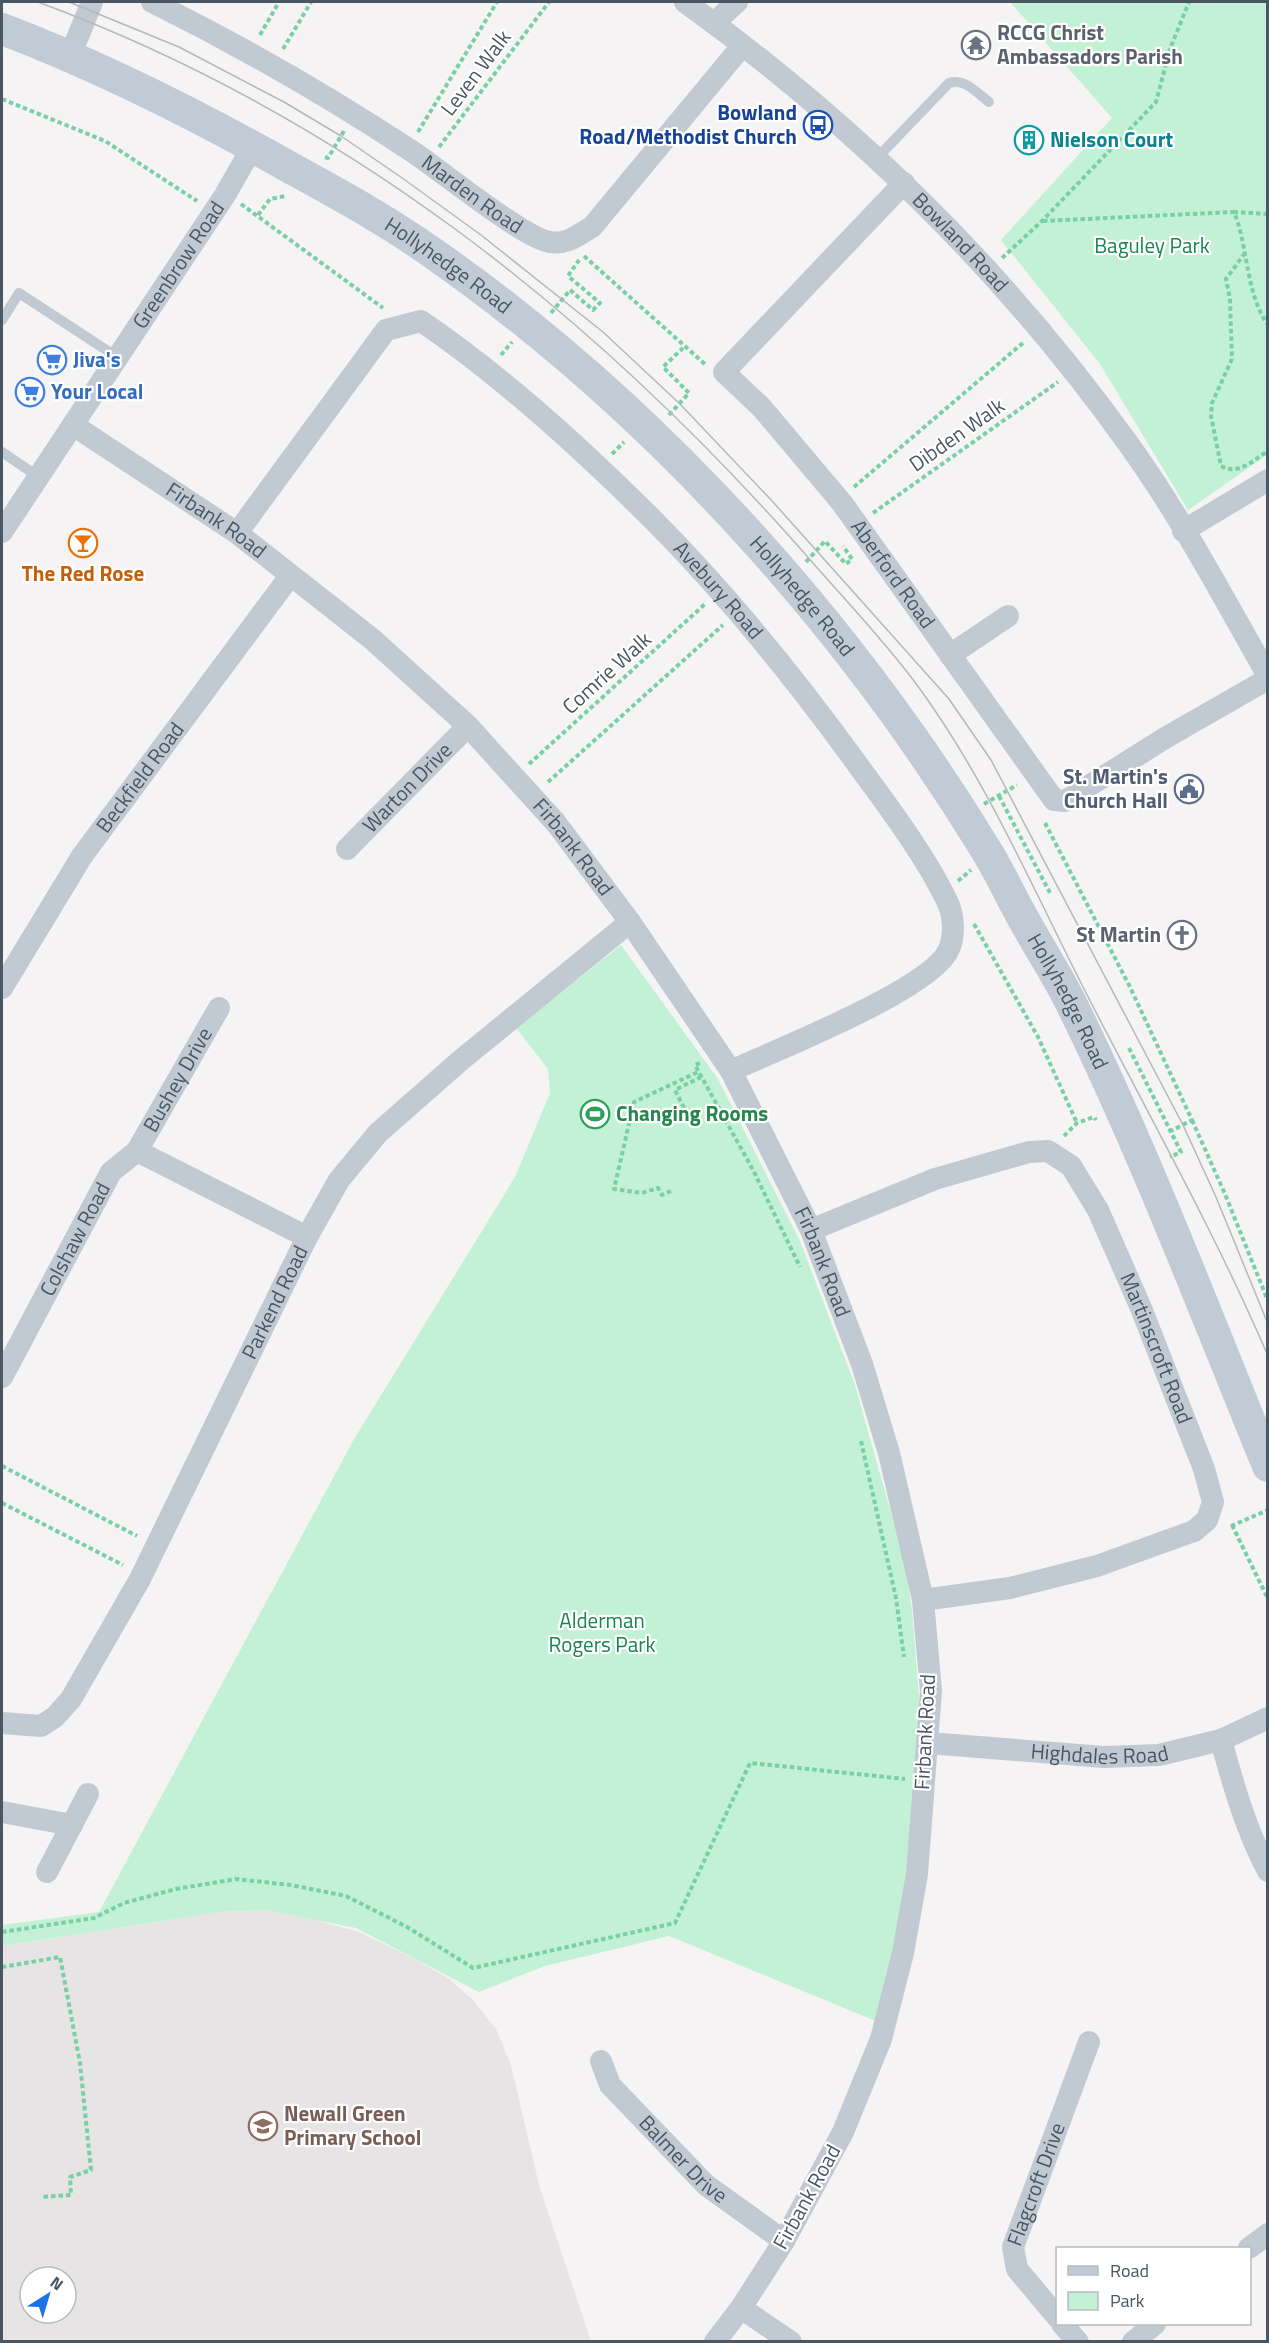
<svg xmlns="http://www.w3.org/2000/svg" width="1269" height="2343" viewBox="0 0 1269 2343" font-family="'Titillium Web',sans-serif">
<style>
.education{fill:#e6e4e5;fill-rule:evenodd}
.green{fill:#c3f1d5}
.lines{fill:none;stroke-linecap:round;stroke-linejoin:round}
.path{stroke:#7ad0a6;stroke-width:4;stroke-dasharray:4.5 3;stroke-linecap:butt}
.lane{stroke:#c1cad2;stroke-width:10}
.street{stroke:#c1cad2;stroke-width:22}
.secondary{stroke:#c1cbd6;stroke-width:32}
.tram{stroke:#b5b8bd;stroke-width:1.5}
.labels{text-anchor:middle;stroke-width:4.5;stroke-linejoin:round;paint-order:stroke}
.worship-label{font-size:21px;font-weight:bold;fill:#5b616d;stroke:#fff;text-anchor:start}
.street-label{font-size:21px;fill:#4a5661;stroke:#fff}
.transit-label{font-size:21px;font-weight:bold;fill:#164399;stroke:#fff;text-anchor:end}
.culture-label{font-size:21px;font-weight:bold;fill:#0d838f;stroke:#fff;text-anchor:start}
.park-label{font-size:21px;fill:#17864f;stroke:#fff}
.shop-label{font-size:21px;font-weight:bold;fill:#366cbe;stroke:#fff;text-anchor:start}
.food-label{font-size:21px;font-weight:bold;fill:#c56008;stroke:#fff}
.service-label{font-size:21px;font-weight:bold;fill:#4e5e75;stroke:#fff;text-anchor:end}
.leisure-label{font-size:21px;font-weight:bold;fill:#27864d;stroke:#fff;text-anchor:start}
.education-label{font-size:21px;font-weight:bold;fill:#785e54;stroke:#fff;text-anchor:start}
</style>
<rect width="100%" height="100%" fill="#f5f3f3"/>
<path class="education" d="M 267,1910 L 312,1919 L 359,1932 L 413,1958 L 448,1978 L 473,2000 L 496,2029 L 511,2065 L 539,2185 L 591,2341 L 2,2342 L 2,1946 L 220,1912 ZM 30,2277 L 66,2277 L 66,2313 L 30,2313 Z"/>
<g class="green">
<path d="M 1010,2 L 1267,2 L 1267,455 L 1188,510 L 1100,364 L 1001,240 L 1112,118 Z"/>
<path d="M 621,945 L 718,1079 L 800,1241 L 855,1385 L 904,1559 L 912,1610 L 922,1734 L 905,1912 L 876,2021 L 669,1936 L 545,1966 L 479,1992 L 356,1928 L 267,1910 L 220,1912 L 2,1946 L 2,1925 L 99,1912 L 353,1441 L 515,1177 L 550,1093 L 548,1069 L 516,1028 Z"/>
</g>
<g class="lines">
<g class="path">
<path d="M 260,35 L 279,2"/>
<path d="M 283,49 L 311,2"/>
<path d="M 2,99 L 105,141 L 197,201"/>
<path d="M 418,132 L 497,2"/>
<path d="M 439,147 L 549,2"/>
<path d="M 325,157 L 328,158 L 344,131"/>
<path d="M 241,204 L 383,308"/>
<path d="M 1268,214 L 1234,212 C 1249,249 1245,292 1268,325"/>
<path d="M 258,215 L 270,199 L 286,196"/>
<path d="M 1043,221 L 1234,212"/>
<path d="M 1245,253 L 1226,279 L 1230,299 L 1232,359 L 1212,403 L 1211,416 L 1221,466 C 1238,476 1252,461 1268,451"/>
<path d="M 584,256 L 706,365"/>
<path d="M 1002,258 L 1042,221 L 1156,102 L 1170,49 L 1189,2"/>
<path d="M 551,313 L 570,290 L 593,310 L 600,303 L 568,276 L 579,260"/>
<path d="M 501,355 L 512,342"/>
<path d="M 669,415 L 689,393 L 663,367 L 683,348"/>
<path d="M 612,454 L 624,442"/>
<path d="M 854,487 L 1024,342"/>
<path d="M 873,513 L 1058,382"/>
<path d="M 806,562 L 825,541 L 846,564 L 852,559 L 843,546"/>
<path d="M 529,764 L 705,604"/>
<path d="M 548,782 L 723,625"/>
<path d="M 999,796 L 1050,893"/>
<path d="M 984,804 L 1017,785"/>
<path d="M 1045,823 L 1130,987 L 1192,1120 L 1171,1131"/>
<path d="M 958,881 L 971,870"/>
<path d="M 974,924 L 1038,1037 L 1077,1123"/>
<path d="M 1129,1048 L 1181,1152 L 1170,1157"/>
<path d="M 700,1063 L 695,1065 L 753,1170 L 800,1267"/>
<path d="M 684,1108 L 675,1090 L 701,1077"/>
<path d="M 1192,1120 L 1225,1194 L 1268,1301"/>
<path d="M 1064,1136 L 1077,1123 L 1094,1117 L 1096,1120"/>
<path d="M 671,1191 L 662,1195 L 658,1188 L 642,1193 L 614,1189 L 634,1102 L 698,1072"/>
<path d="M 861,1441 L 896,1598 L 904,1657"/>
<path d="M 2,1466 L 137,1536"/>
<path d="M 2,1503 L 123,1565"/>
<path d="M 1232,1525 L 1268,1599"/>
<path d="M 1231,1526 L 1268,1510"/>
<path d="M 2,1932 L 94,1918 L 124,1903 L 176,1889 L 236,1879 L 291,1885 L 346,1896 L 407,1927 L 473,1968 L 675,1923 L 750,1763 L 905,1779"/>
<path d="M 2,1967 L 60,1957 L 80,2063 L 91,2170 L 70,2177 L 71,2195 L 42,2197"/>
</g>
<g class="lane">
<path d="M 877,158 L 949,83 C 965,78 977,93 989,102"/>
<path d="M 2,320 L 19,293 L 117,357"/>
<path d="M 2,452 L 40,478"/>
</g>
<g class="street">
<path id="s1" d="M 152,2 C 241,46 330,97 413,152 C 440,170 525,239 550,242 C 567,245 578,235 592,227 L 742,46"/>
<path id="s2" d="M 685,2 C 854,124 1005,272 1127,442 C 1180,515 1223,597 1268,676"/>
<path d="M 714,23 L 737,2"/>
<path d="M 70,56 L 92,2"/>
<path id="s3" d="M 904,183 L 724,372 L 762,408 L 842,503 L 1054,800 L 1065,801 L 1165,738 L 1268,679"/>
<path id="s4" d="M 73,425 L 237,533 L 372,639 L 468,726 L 556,823 L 630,922 L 731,1071 L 811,1230 L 862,1364 L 889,1453 L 923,1600 L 931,1691 L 917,1874 L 903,1953 L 881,2039 L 843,2132 L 784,2241 L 741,2308 L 715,2342"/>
<path d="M 1183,531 L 1268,480"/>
<path id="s5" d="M 2,532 L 225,195 L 253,146"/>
<path id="s6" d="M 237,533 L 386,330 L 421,321 C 499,374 570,438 638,505 C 720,585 793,675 860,768 C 890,809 926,857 947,901 C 954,915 955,935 949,949 C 933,989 775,1050 731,1071"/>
<path d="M 950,655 L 1008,616"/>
<path id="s7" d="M 347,849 L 468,726"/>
<path id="s8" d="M 2,988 L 82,856 L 290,576"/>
<path id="s9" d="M 137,1151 L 219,1008"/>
<path id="s10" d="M 811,1230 L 935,1179 L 1029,1152 L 1048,1151 L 1071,1166 L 1098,1210 L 1141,1308 L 1204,1469 L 1213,1502 L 1207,1520 L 1194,1531 L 1097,1566 L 1010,1588 L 923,1600"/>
<path id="s11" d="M 2,1377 L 111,1172 L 137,1151 L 307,1237"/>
<path id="s12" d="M 2,1723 L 41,1726 L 55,1717 L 71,1699 L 140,1579 L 307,1237 L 339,1180 L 378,1133 L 461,1060 L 630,922"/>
<path d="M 1221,1740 C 1233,1784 1246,1830 1268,1871"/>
<path id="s13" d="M 928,1743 L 1104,1757 L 1159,1755 L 1221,1740 L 1268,1718"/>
<path d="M 2,1812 L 72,1825"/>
<path d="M 47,1872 L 88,1794"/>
<path id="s14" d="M 601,2061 L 610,2085 L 706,2185 L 784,2241"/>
<path d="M 1249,2248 L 1268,2234"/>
<path d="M 741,2308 L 791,2342"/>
<path id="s15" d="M 1058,2318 L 1017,2269 L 1013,2247 L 1089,2042"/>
<path d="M 1062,2324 L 1078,2342"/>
<path d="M 1133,2342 L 1155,2324"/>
</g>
<path class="secondary" id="s16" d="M 2,29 C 102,67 195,114 289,167 C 338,194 388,221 434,254 C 653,407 847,622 986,850 C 998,869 1008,891 1019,911 C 1036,943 1057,974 1073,1007 C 1146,1156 1205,1312 1268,1466"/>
<g class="tram">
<path d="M 38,2 C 343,115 592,312 806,555 C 843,598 883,639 917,685 C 984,776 1030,882 1081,983 C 1144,1107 1213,1228 1268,1356"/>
<path d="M 69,2 L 179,47 L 284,102 L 341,136 L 405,180 L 481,235 L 603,332 L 680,404 L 773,502 L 949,699 L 991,760 L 1183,1125 L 1216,1197 L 1268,1324"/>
</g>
</g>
<defs>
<g id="temple-ring" transform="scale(1.5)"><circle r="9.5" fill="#fff" stroke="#6b7280" stroke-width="1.5"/><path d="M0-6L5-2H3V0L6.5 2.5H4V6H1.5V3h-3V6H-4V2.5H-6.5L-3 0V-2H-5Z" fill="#6b7280"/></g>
<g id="bus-ring" transform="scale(1.5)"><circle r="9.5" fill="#fff" stroke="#1a4fb4" stroke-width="1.5"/><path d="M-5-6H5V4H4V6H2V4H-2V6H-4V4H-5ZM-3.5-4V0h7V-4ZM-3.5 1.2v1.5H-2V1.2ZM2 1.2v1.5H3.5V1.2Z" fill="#1a4fb4"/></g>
<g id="building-ring" transform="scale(1.5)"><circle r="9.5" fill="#fff" stroke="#0f9aa8" stroke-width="1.5"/><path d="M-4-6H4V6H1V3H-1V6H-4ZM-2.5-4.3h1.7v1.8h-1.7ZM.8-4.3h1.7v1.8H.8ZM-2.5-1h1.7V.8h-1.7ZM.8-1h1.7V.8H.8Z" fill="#0f9aa8"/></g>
<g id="supermarket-ring" transform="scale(1.5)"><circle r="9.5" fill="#fff" stroke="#3f7fe0" stroke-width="1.5"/><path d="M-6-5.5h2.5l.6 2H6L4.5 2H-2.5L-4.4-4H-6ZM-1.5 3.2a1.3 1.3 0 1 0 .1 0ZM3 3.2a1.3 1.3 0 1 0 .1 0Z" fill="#3f7fe0"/></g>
<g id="bar-ring" transform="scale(1.5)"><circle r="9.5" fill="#fff" stroke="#e8710a" stroke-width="1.5"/><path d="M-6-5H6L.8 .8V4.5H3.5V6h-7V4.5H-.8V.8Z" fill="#e8710a"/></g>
<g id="civic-ring" transform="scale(1.5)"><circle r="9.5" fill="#fff" stroke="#5c6f8a" stroke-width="1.5"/><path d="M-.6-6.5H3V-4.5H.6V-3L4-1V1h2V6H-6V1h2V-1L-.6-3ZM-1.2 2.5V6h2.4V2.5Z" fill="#5c6f8a"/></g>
<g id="church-ring" transform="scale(1.5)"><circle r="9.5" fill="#fff" stroke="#6b7280" stroke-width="1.5"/><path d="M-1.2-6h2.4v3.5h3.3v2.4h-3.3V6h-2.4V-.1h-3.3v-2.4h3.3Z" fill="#6b7280"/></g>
<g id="stadium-ring" transform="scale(1.5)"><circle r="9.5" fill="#fff" stroke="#2e9e5b" stroke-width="1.5"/><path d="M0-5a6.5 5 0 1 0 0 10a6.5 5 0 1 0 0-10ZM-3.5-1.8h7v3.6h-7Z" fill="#2e9e5b"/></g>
<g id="school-ring" transform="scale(1.5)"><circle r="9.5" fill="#fff" stroke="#8d6e63" stroke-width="1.5"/><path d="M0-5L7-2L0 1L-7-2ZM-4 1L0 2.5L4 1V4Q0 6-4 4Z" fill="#8d6e63"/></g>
</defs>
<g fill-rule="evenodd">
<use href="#temple-ring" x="976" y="45"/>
<use href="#bus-ring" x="818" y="125"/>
<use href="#building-ring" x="1029" y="140"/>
<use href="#supermarket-ring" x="52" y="360"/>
<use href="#supermarket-ring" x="30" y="392"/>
<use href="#bar-ring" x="83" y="543"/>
<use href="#civic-ring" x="1189" y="789"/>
<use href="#church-ring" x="1182" y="935"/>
<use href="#stadium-ring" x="595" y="1114"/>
<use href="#school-ring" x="263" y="2126"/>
</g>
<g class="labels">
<g class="worship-label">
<text x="997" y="40">RCCG Christ<tspan x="997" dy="24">Ambassadors Parish</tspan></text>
<text x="1161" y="942" text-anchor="end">St Martin</text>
</g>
<g class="street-label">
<text transform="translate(476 73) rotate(-53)" y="7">Leven Walk</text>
<text dy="7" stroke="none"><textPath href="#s1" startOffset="374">Marden Road</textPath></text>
<text dy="7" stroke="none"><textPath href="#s2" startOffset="366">Bowland Road</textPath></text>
<text dy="7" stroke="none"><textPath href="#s5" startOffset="320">Greenbrow Road</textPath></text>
<text dy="7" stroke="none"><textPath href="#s16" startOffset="506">Hollyhedge Road</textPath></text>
<text transform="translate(957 435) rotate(-35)" y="7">Dibden Walk</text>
<text dy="7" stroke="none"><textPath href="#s4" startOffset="172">Firbank Road</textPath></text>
<text dy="7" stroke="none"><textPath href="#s3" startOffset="525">Aberford Road</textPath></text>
<text dy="7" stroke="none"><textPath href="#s6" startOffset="690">Avebury Road</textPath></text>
<text dy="7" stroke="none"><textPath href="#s16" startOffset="992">Hollyhedge Road</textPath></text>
<text transform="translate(607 673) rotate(-42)" y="7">Comrie Walk</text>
<text dy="7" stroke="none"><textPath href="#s8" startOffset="252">Beckfield Road</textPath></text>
<text dy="7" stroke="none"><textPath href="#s7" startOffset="86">Warton Drive</textPath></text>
<text dy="7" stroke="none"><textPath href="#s4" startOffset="658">Firbank Road</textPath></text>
<text dy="7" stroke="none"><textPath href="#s16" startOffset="1478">Hollyhedge Road</textPath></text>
<text dy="7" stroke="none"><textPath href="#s9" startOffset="82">Bushey Drive</textPath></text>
<text dy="7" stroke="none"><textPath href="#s11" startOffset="156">Colshaw Road</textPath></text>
<text dy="7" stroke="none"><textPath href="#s4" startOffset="1144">Firbank Road</textPath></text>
<text dy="7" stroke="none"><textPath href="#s12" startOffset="526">Parkend Road</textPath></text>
<text dy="7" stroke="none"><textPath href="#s10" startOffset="480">Martinscroft Road</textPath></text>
<text transform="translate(925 1732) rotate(-87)" y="7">Firbank Road</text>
<text dy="7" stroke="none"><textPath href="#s13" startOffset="172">Highdales Road</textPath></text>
<text dy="7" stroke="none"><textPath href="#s14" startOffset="130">Balmer Drive</textPath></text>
<text dy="7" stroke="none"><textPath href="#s15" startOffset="153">Flagcroft Drive</textPath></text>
<text transform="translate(807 2197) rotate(-61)" y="7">Firbank Road</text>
</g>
<g class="transit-label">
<text x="797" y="120">Bowland<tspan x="797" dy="24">Road/Methodist Church</tspan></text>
</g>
<g class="culture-label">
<text x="1050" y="147">Nielson Court</text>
</g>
<g class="park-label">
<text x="1152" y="253">Baguley Park</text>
<text x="602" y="1628">Alderman<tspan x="602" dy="24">Rogers Park</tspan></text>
</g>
<g class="shop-label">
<text x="73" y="367">Jiva's</text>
<text x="51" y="399">Your Local</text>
</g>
<g class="food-label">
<text x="83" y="581">The Red Rose</text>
</g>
<g class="service-label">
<text x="1168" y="784">St. Martin's<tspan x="1168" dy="24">Church Hall</tspan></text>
</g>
<g class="leisure-label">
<text x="616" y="1121">Changing Rooms</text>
</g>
<g class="education-label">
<text x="284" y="2121">Newall Green<tspan x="284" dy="24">Primary School</tspan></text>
</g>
</g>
<rect width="1269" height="2343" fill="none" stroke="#4a5661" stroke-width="6"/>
<rect x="1056" y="2247" width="195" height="78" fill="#ffffff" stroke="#b7bbc0" stroke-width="1.5"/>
<rect x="1068" y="2266" width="30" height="9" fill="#c1cbd6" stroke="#b7bbc0" stroke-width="1.5"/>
<text x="1110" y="2277" font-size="18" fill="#4a5661">Road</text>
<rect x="1068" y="2292" width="30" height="18" fill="#c3f1d5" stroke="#b7bbc0" stroke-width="1.5"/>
<text x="1110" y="2307" font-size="18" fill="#4a5661">Park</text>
<g transform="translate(48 2295) rotate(37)"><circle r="28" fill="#ffffff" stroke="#b7bbc0" stroke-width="1.5"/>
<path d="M0-4.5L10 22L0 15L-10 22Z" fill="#1a73e8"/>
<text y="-9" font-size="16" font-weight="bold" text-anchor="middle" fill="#4a5661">N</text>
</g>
</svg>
